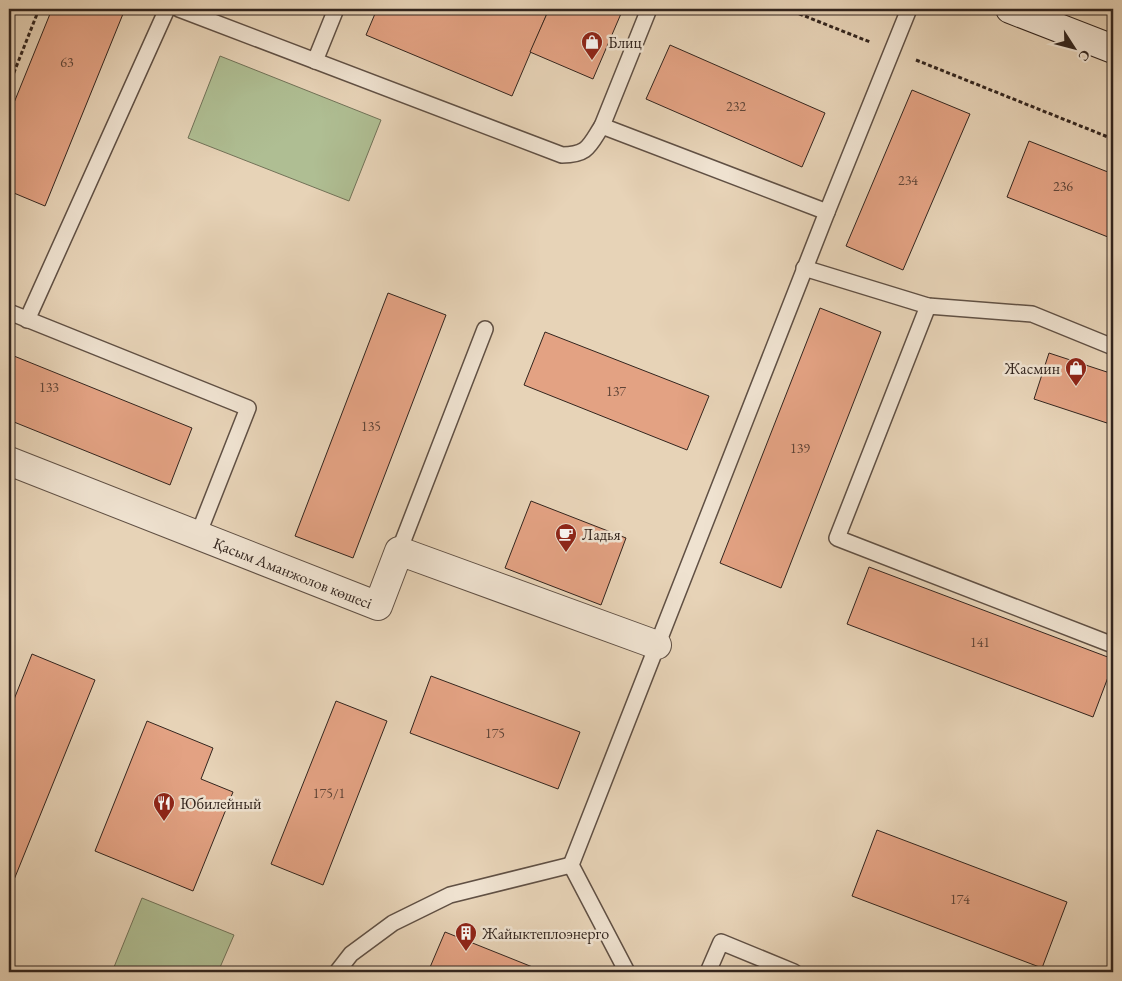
<svg xmlns="http://www.w3.org/2000/svg" width="1122" height="981" viewBox="0 0 1122 981" font-family="'EB Garamond',serif">
<style>
.green{fill:#afbe93;stroke:#717258}
.building{fill:#e3a283;stroke:#33251e}
.lines{fill:none;stroke-linecap:round;stroke-linejoin:round}
.lane-casing{stroke:#605044;stroke-width:18}
.street-casing{stroke:#605044;stroke-width:30}
.secondary-casing{stroke:#33251e;stroke-width:30}
.path{stroke:#33251e;stroke-width:3;stroke-dasharray:4 2.5;stroke-linecap:butt}
.lane{stroke:#efe2d0;stroke-width:15}
.street{stroke:#efe2d0;stroke-width:28}
.secondary{stroke:#efe2d0;stroke-width:28}
.labels{text-anchor:middle;stroke-width:5;stroke-linejoin:round;paint-order:stroke}
.number-label{font-size:14px;fill:#5f4437}
.poi-label{font-size:16px;fill:#33251e;stroke:#efe2d0;text-anchor:start}
.street-label{font-size:16px;fill:#33251e;stroke:#efe2d0}
</style>
<rect width="100%" height="100%" fill="#e7d3b7"/>
<filter id="stains"><feTurbulence type="fractalNoise" baseFrequency=".004" numOctaves="4"/><feColorMatrix values="0 0 0 0 .2 0 0 0 0 .09 0 0 0 0 .02 0 0 0 .5 -.17"/></filter>
<radialGradient id="worn" r=".72"><stop offset=".6" stop-color="#630" stop-opacity="0"/><stop offset="1" stop-color="#630" stop-opacity=".3"/></radialGradient>
<g class="green">
<path d="M 220,56 L 381,120 L 349,201 L 188,138 Z"/>
<path d="M 142,898 L 234,935 L 218,972 L 112,972 Z"/>
</g>
<g class="building">
<path d="M 52,9 L 125,9 L 45,206 L 9,191 L 9,115 Z"/>
<path d="M 377,9 L 549,9 L 512,96 L 366,35 Z"/>
<path d="M 549,9 L 623,9 L 593,79 L 530,52 Z"/>
<path d="M 670,45 L 825,113 L 802,167 L 646,99 Z"/>
<path d="M 912,90 L 970,114 L 903,270 L 846,246 Z"/>
<path d="M 1029,141 L 1113,174 L 1113,239 L 1007,197 Z"/>
<path d="M 388,293 L 446,315 L 353,558 L 295,536 Z"/>
<path d="M 820,308 L 881,332 L 781,588 L 720,563 Z"/>
<path d="M 545,332 L 709,396 L 687,450 L 524,385 Z"/>
<path d="M 1049,353 L 1113,374 L 1113,425 L 1034,399 Z"/>
<path d="M 9,354 L 192,428 L 170,485 L 9,420 Z"/>
<path d="M 531,501 L 626,538 L 601,605 L 505,568 Z"/>
<path d="M 869,567 L 1113,659 L 1113,664 L 1093,717 L 847,624 Z"/>
<path d="M 32,654 L 95,680 L 9,892 L 9,712 Z"/>
<path d="M 431,676 L 580,732 L 558,789 L 410,733 Z"/>
<path d="M 336,701 L 387,721 L 323,885 L 271,864 Z"/>
<path d="M 147,721 L 213,748 L 201,779 L 233,792 L 193,891 L 95,851 Z"/>
<path d="M 877,830 L 1067,902 L 1042,968 L 852,896 Z"/>
<path d="M 445,932 L 545,972 L 428,972 Z"/>
</g>
<g class="lines">
<g class="lane-casing">
<g id="lane">
<path d="M 179,9 L 562,155 C 588,155 589,146 602,126"/>
<path d="M 649,9 L 602,126 L 827,212"/>
<path d="M 315,61 L 336,9"/>
<path d="M 804,268 L 928,306 L 1032,314 L 1113,347"/>
<path d="M 928,306 L 837,538 L 1113,645"/>
<path d="M 9,312 L 248,408 L 198,535"/>
<path d="M 27,320 L 167,9"/>
<path d="M 399,551 L 485,329"/>
<path d="M 337,972 L 351,954 L 393,923 L 450,895 L 571,865"/>
<path d="M 627,972 L 571,865 L 827,212 L 909,9"/>
<path d="M 708,972 L 721,942 L 794,972"/>
</g>
</g>
<g class="street-casing">
<g id="street">
<path id="s1" d="M 9,461 L 378,606 L 399,551 L 657,645"/>
</g>
</g>
<g class="secondary-casing">
<path id="secondary" d="M 1010,9 L 1113,49"/>
</g>
<g class="path">
<path d="M 787,9 L 870,42"/>
<path d="M 916,60 L 1113,139"/>
<path d="M 9,85 L 39,9"/>
</g>
<use href="#lane" class="lane"/>
<use href="#street" class="street"/>
<use href="#secondary" class="secondary"/>
</g>
<defs>
<g id="shop-pin" transform="scale(1.125)"><path d="M0 17L-7.5 6A9.5 9.5 0 1 1 7.5 6Z" fill="#8f2418" stroke="#efe2d0"/><path d="M-5-2.5h2.3a2.7 3.5 0 0 1 5.4 0H5L5.5 6h-11ZM-1.5-2.5h3a1.5 2.3 0 0 0-3 0Z" fill="#fff"/></g>
<g id="cafe-pin" transform="scale(1.125)"><path d="M0 17L-7.5 6A9.5 9.5 0 1 1 7.5 6Z" fill="#8f2418" stroke="#efe2d0"/><path d="M-5.5-4.5H6V0H3Q3 3.5 0 3.5H-2.5Q-5.5 3.5-5.5 0ZM3-3.2v2h1.7v-2ZM-6 4.5H4V6H-6Z" fill="#fff"/></g>
<g id="restaurant-pin" transform="scale(1.125)"><path d="M0 17L-7.5 6A9.5 9.5 0 1 1 7.5 6Z" fill="#8f2418" stroke="#efe2d0"/><path d="M-5-6h1v4h1v-4h1v4h1v-4h1v5L-1.5 .5V6h-2V.5L-5-1ZM5-6V6H3V1.5H1.5Q1.5-4 5-6Z" fill="#fff"/></g>
<g id="building-pin" transform="scale(1.125)"><path d="M0 17L-7.5 6A9.5 9.5 0 1 1 7.5 6Z" fill="#8f2418" stroke="#efe2d0"/><path d="M-4-6H4V6H1V3H-1V6H-4ZM-2.5-4.3h1.7v1.8h-1.7ZM.8-4.3h1.7v1.8H.8ZM-2.5-1h1.7V.8h-1.7ZM.8-1h1.7V.8H.8Z" fill="#fff"/></g>
</defs>
<g fill-rule="evenodd">
<use href="#shop-pin" x="592" y="42"/>
<use href="#shop-pin" x="1076" y="368"/>
<use href="#cafe-pin" x="566" y="534"/>
<use href="#restaurant-pin" x="164" y="803"/>
<use href="#building-pin" x="466" y="933"/>
</g>
<g class="labels">
<g class="number-label">
<text x="67" y="67">63</text>
<text x="736" y="111">232</text>
<text x="908" y="185">234</text>
<text x="1063" y="191">236</text>
<text x="49" y="392">133</text>
<text x="616" y="396">137</text>
<text x="371" y="431">135</text>
<text x="800" y="453">139</text>
<text x="980" y="647">141</text>
<text x="495" y="738">175</text>
<text x="329" y="798">175/1</text>
<text x="960" y="904">174</text>
</g>
<g class="poi-label">
<text x="608" y="48">Блиц</text>
<text x="1060" y="374" text-anchor="end">Жасмин</text>
<text x="582" y="540">Ладья</text>
<text x="180" y="809">Юбилейный</text>
<text x="482" y="939">Жайыктеплоэнерго</text>
</g>
<g class="street-label">
<text dy="6" stroke="none"><textPath href="#s1" startOffset="305">Қасым Аманжолов көшесі</textPath></text>
</g>
</g>
<rect width="1122" height="981" fill="none" stroke="#e7d3b7" stroke-width="30"/>
<rect x="10" y="10" width="1102" height="961" fill="none" stroke="#33251e" stroke-width="2.5"/>
<rect x="15" y="15" width="1092" height="951" fill="none" stroke="#33251e"/>
<g transform="translate(1074 48) rotate(126)" stroke="#efe2d0" stroke-width="4" paint-order="stroke">
<path d="M0-4L9 19L0 12L-9 19Z" fill="#33251e"/>
<text y="-8" font-size="14" font-weight="bold" text-anchor="middle" fill="#33251e">С</text>
</g>
<rect width="100%" height="100%" filter="url(#stains)"/>
<rect width="100%" height="100%" fill="url(#worn)"/>
</svg>
